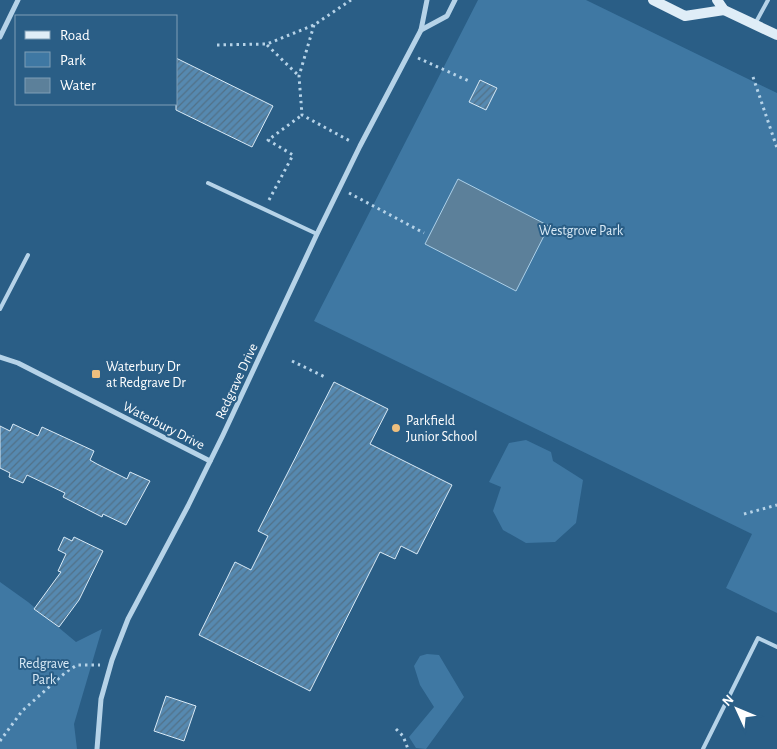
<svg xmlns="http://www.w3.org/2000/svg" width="777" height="749" viewBox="0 0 777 749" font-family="'Alegreya Sans',sans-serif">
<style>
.green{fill:#3f78a3}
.water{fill:#5c809a;stroke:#abcfe8}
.building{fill:url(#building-hatch);stroke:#d9eaf6}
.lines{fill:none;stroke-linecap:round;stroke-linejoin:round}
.path{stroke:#b6d3e8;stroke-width:3;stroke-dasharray:2.5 4;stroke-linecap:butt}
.lane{stroke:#b6d3e8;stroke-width:4}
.street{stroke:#b6d3e8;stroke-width:5}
.secondary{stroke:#dfedf7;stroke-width:10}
.poi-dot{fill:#eebf7e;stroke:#2a5e86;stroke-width:2}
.labels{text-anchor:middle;stroke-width:4;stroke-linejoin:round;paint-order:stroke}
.park-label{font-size:14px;fill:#d9eaf6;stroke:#2a5e86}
.poi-label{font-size:14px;fill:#fff;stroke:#2a5e86;text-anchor:start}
.street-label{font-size:14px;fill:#fff;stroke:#2a5e86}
</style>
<defs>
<pattern id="building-hatch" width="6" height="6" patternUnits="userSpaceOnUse" patternTransform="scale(1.25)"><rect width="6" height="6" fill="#5689b0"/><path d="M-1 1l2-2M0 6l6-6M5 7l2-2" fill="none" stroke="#527188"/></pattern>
</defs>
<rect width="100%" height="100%" fill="#2a5e86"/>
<g class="green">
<path d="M 478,0 L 586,0 L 777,93 L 777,613 L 726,588 L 752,534 L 314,321 Z"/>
<path d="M 526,440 L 551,452 L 553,461 L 583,480 L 576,523 L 555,542 L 526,543 L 503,530 L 493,511 L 501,487 L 489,482 L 509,443 Z"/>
<path d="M 0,582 L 28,602 L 76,642 L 102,629 L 74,724 L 77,749 L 0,749 Z"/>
<path d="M 427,654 L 439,655 L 464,697 L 426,749 L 416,748 L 409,737 L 434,707 L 420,685 L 414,666 L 420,656 Z"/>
</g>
<path class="water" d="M 458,179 L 549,226 L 516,291 L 425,244 Z"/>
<g class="building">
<path d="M 176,58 L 273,106 L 252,147 L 176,110 Z"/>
<path d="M 480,80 L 497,88 L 486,110 L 469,102 Z"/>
<path d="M 334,382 L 388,409 L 370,444 L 452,485 L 417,554 L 401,546 L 395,559 L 380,552 L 310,691 L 199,635 L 235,562 L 251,570 L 268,536 L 258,531 Z"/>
<path d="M 13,424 L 38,436 L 42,427 L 94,451 L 90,460 L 97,464 L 127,479 L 130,472 L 150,481 L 126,525 L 103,514 L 102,517 L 63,497 L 65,493 L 27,475 L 23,483 L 9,477 L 10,473 L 0,468 L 0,426 L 10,431 Z"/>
<path d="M 64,537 L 72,541 L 74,537 L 103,551 L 79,600 L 59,627 L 34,609 L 61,572 L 58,571 L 66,554 L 58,550 Z"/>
<path d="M 166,696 L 196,706 L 184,741 L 154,731 Z"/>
</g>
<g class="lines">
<g class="path">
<path d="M 314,25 L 299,76 L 302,115 L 350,141"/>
<path d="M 217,45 L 267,44 L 314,25 L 351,0"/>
<path d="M 267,45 L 299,76"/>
<path d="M 418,58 L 471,82"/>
<path d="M 753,77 L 777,148"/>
<path d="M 349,193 L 424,233"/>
<path d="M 269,200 L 293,155 L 268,140 L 302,115"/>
<path d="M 292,361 L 327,378"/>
<path d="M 744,514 L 777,505"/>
<path d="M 396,729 L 403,736 L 408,749"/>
<path d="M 0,741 L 22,711 L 66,672 L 77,665 L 100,665"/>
</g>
<g class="lane">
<path d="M 755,24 L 768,0"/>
<path d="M 208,183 L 317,234"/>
<path d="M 0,309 L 28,255"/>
<path d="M 703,749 L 758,638 L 777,647"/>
</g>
<g class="street">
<path d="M 421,30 L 447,16 L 455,0"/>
<path d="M 0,37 L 18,0"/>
<path d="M 0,357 L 18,363 L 210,461"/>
<path d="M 97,749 L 101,699 L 112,660 L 128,619 L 188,506 L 223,435 L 317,234 L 360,146 L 421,30 L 427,0"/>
</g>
<g class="secondary">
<path d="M 653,0 L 685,16 L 724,10"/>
<path d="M 717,0 L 724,10 L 777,35"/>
</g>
</g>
<g class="poi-dot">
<rect x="91" y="369" width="10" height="10" rx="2.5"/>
<circle cx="396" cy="428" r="5"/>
</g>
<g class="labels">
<g class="park-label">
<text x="581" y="235">Westgrove Park</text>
<text x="44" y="668">Redgrave<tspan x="44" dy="16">Park</tspan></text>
</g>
<g class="poi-label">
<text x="106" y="371">Waterbury Dr<tspan x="106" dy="16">at Redgrave Dr</tspan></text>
<text x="406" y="425">Parkfield<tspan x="406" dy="16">Junior School</tspan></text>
</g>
<g class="street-label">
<text transform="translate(236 381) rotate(-65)" y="5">Redgrave Drive</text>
<text transform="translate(164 425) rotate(27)" y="5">Waterbury Drive</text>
</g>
</g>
<rect x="15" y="15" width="162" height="90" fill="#2a5e86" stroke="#7f9eb6"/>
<rect x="25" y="31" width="25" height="8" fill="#dfedf7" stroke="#7f9eb6"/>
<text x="60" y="40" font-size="15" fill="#ffffff">Road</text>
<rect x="25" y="52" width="25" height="15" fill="#3f78a3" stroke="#7f9eb6"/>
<text x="60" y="65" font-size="15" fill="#ffffff">Park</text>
<rect x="25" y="78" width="25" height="15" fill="#5c809a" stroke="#7f9eb6"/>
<text x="60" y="90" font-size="15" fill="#ffffff">Water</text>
<g transform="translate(737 709) rotate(314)" stroke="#2a5e86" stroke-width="4" paint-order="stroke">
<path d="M0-4L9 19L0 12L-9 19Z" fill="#ffffff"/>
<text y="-8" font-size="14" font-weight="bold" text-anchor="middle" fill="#ffffff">N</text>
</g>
</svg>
